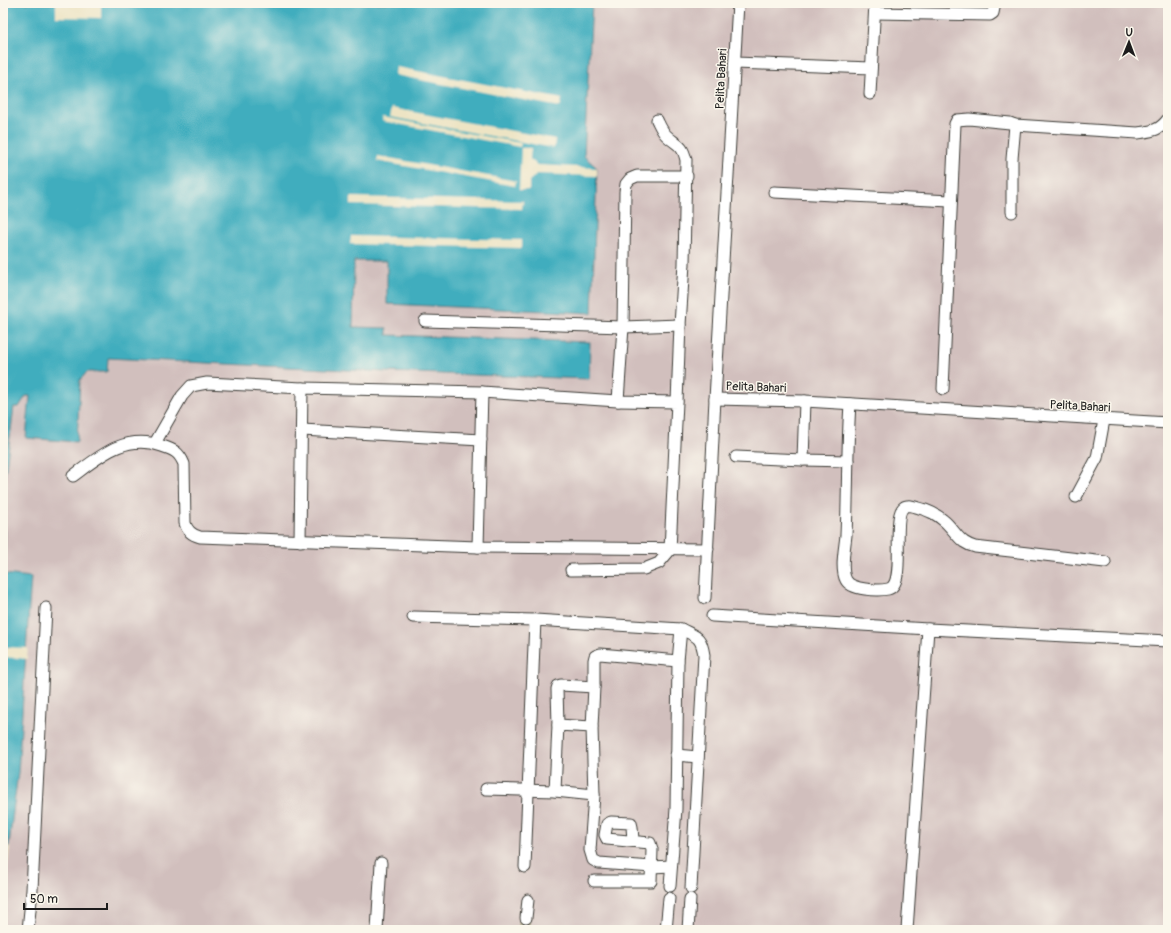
<svg xmlns="http://www.w3.org/2000/svg" width="1171" height="933" viewBox="0 0 1171 933" font-family="Pangolin,sans-serif">
<style>
.industrial{fill:#d1bfbd}
.water{fill:#40adbe;stroke:#2e646d}
.pier{fill:#ede4c4}
.lines{fill:none;stroke-linecap:round;stroke-linejoin:round}
.minor-tunnel{stroke:#c3bca2;stroke-width:11;stroke-dasharray:11 5.5;stroke-linecap:butt}
.minor-casing{stroke:#3b3a35;stroke-width:13}
.minor{stroke:#fff;stroke-width:11}
.labels{text-anchor:middle;stroke-width:3;stroke-linejoin:round;paint-order:stroke}
.street-label{font-size:12px;fill:#1c1c1c;stroke:#fbf7ec}
</style>
<rect width="100%" height="100%" fill="#fbf7ec"/>
<filter id="ink" filterUnits="userSpaceOnUse"><feTurbulence type="fractalNoise" baseFrequency=".025" numOctaves="2"/><feDisplacementMap in="SourceGraphic" scale="8" xChannelSelector="R" yChannelSelector="G"/><feConvolveMatrix kernelMatrix="1 2 1 2 8 2 1 2 1" color-interpolation-filters="sRGB"/></filter>
<filter id="wash" filterUnits="userSpaceOnUse"><feTurbulence type="fractalNoise" baseFrequency=".012" numOctaves="4" result="noise"/><feDisplacementMap in="SourceGraphic" scale="16" xChannelSelector="R" yChannelSelector="G"/><feGaussianBlur stdDeviation="0.9" result="paint"/><feColorMatrix in="noise" values="0 0 0 0 0 0 0 0 0 0 0 0 0 0 0 0 0 1.4 0 .05"/><feComposite in="paint" operator="in"/></filter>
<g filter="url(#wash)">
<rect width="100%" height="100%" fill="#ede4c4"/>
<path class="industrial" d="M 592,3 L 1168,3 L 1168,930 L 3,930 L 3,891 L 18,773 L 31,577 L 4,574 L 5,534 L 3,529 L 3,490 L 14,406 L 19,406 L 26,396 L 30,396 L 77,442 L 80,380 L 87,372 L 108,358 L 385,372 L 353,327 L 354,260 L 387,261 L 387,304 L 592,313 L 597,168 L 584,157 Z"/>
<g class="water">
<path d="M 3,3 L 592,3 L 584,156 L 597,168 L 592,313 L 387,304 L 387,261 L 354,261 L 353,327 L 387,328 L 387,335 L 590,342 L 589,379 L 386,372 L 108,358 L 107,372 L 87,372 L 80,380 L 77,442 L 26,438 L 30,396 L 26,396 L 19,407 L 14,407 L 3,490 Z"/>
<path d="M 3,529 L 5,534 L 4,574 L 31,577 L 18,773 L 3,891 Z"/>
</g>
<g class="pier">
<path d="M 56,3 L 101,3 L 101,18 L 56,17 Z"/>
<path d="M 396,67 L 562,99 L 560,107 L 395,75 Z"/>
<path d="M 392,108 L 555,139 L 554,148 L 390,117 Z"/>
<path d="M 383,117 L 521,143 L 520,147 L 382,121 Z"/>
<path d="M 521,148 L 531,148 L 530,159 L 537,165 L 597,168 L 597,176 L 537,174 L 529,181 L 529,190 L 519,190 Z"/>
<path d="M 378,156 L 516,181 L 515,186 L 377,161 Z"/>
<path d="M 351,197 L 523,201 L 522,209 L 351,205 Z"/>
<path d="M 351,236 L 522,240 L 522,248 L 350,244 Z"/>
<path d="M 3,647 L 28,648 L 27,659 L 3,657 Z"/>
<path d="M 4,847 L 10,847 L 7,871 L 3,871 Z"/>
</g>
</g>
<g filter="url(#ink)">
<g class="lines">
<path class="minor-tunnel" d="M 525,930 L 526,918"/>
<g class="minor-casing">
<g id="minor">
<path d="M 875,13 L 990,15 L 993,13 L 995,3"/>
<path d="M 735,63 L 871,68"/>
<path d="M 870,94 L 875,3"/>
<path d="M 657,120 C 660,126 662,131 666,135 C 677,146 682,143 686,160 L 684,264 L 680,325 L 677,402"/>
<path d="M 774,192 L 950,201"/>
<path d="M 1012,212 L 1012,159 L 1015,125"/>
<path d="M 425,321 L 623,327 L 680,325"/>
<path d="M 943,389 L 955,124 L 957,120 L 969,119 L 1010,123 L 1015,125 L 1138,133 C 1152,131 1159,131 1168,119"/>
<path d="M 715,399 L 805,401 L 1168,423"/>
<path d="M 618,401 L 623,327 L 625,192 L 626,184 L 630,179 L 637,176 L 687,176"/>
<path d="M 805,401 L 803,460 L 848,461"/>
<path d="M 850,404 C 847,448 848,491 846,535 C 845,547 840,569 846,580 C 851,590 878,591 888,589 C 909,585 888,508 907,506 C 911,505 915,507 919,508 C 927,510 936,514 943,520 C 951,526 956,536 964,542 C 967,544 971,546 975,547 L 1105,562"/>
<path d="M 302,430 L 481,440"/>
<path d="M 155,443 L 182,396 L 191,386 L 207,383 L 302,388"/>
<path d="M 736,457 L 803,460"/>
<path d="M 73,476 C 100,456 125,433 162,446 C 174,450 179,452 184,464 L 185,523 C 187,531 192,535 200,537 L 478,547 L 708,549"/>
<path d="M 1076,497 L 1097,458 L 1104,420"/>
<path d="M 300,541 L 302,388 L 482,392 L 618,401 L 677,402 L 670,550 L 659,563 L 644,569 L 571,570"/>
<path d="M 478,547 L 482,392"/>
<path d="M 705,598 L 715,399 L 738,3"/>
<path d="M 712,616 L 928,629"/>
<path d="M 413,617 L 535,620"/>
<path d="M 594,687 L 594,660 L 595,656 L 600,654 L 678,661"/>
<path d="M 558,725 L 557,689 L 558,686 L 561,685 L 594,687 L 592,727"/>
<path d="M 676,755 L 698,757"/>
<path d="M 486,789 L 555,791 L 594,795 L 590,850 L 593,860 L 599,863 L 652,867 L 671,866"/>
<path d="M 555,791 L 558,725 L 592,727 L 594,795"/>
<path d="M 525,867 L 535,620 L 681,629 C 697,637 701,636 704,655 L 691,888"/>
<path d="M 594,881 L 651,881 L 652,849 L 650,843 L 607,839 L 605,835 L 607,824 L 611,822 L 631,823 L 632,827 L 633,840"/>
<path d="M 670,886 L 676,809 L 678,661 L 681,629"/>
<path d="M 526,918 L 528,900"/>
<path d="M 28,930 L 32,890 L 46,608"/>
<path d="M 377,930 L 381,863"/>
<path d="M 666,930 L 669,898"/>
<path d="M 688,930 L 690,899"/>
<path d="M 907,930 L 928,629 L 1168,641"/>
</g>
</g>
<use href="#minor" class="minor"/>
</g>
</g>
<g class="labels">
<g class="street-label">
<text transform="translate(721 79) rotate(-87)" y="4">Pelita Bahari</text>
<text transform="translate(756 387) rotate(2)" y="4">Pelita Bahari</text>
<text transform="translate(1080 406) rotate(3)" y="4">Pelita Bahari</text>
</g>
</g>
<rect width="1171" height="933" fill="none" stroke="#fbf7ec" stroke-width="16"/>
<g transform="translate(1129 42) rotate(1)" stroke="#fbf7ec" stroke-width="3" paint-order="stroke">
<path d="M0-3L7 15L0 10L-7 15Z" fill="#1c1c1c"/>
<text y="-6" font-size="11" font-weight="bold" text-anchor="middle" fill="#1c1c1c">U</text>
</g>
<path d="M24 903v6h83v-6" fill="none" stroke="#1c1c1c" stroke-width="2"/>
<text x="30" y="903" font-size="12" fill="#1c1c1c" stroke="#fbf7ec" stroke-width="3" paint-order="stroke">50 m</text>
</svg>
